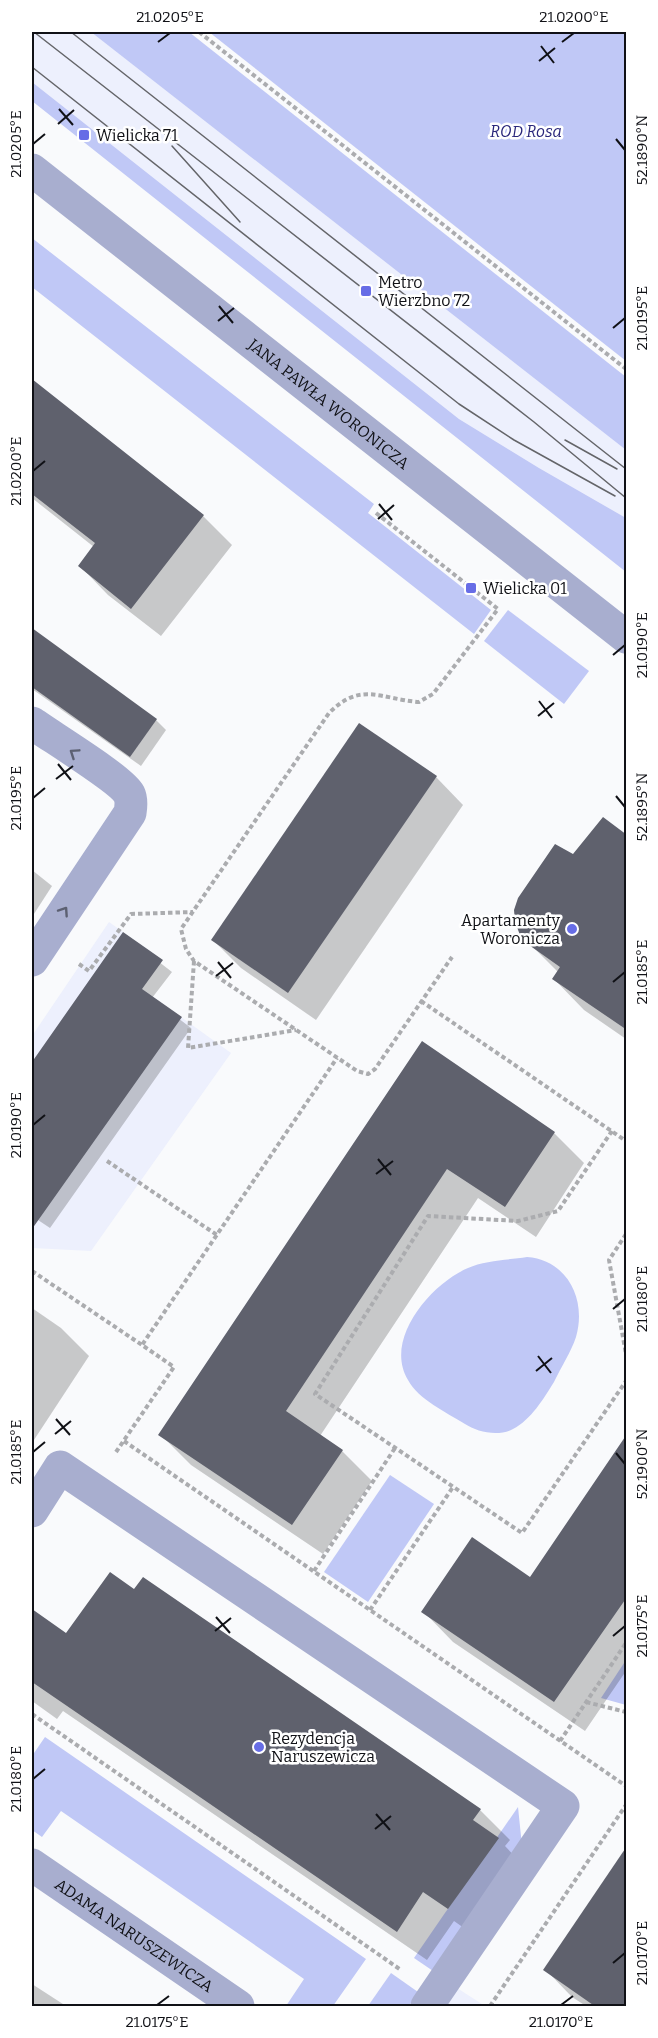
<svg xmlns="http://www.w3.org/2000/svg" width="658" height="2038" viewBox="0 0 658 2038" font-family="Bitter,serif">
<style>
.built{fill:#edf0fd}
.green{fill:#c0c8f6}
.shadow{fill:#0003}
.building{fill:#5f616d}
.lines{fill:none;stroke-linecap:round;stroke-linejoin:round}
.path{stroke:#abacaf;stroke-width:4;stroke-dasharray:4.5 3;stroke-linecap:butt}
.minor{stroke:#a8aecf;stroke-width:33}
.tram{stroke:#646569;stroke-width:1.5}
.oneway{stroke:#5c6072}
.ticks{fill:none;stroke:#101116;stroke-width:2}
.poi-dot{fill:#676de6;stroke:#fff;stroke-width:2}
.labels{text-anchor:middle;stroke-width:5;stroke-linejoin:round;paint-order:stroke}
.park-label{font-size:16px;font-style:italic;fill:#29267b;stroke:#fff}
.poi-label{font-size:16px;fill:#101116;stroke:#fff;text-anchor:start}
.street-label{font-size:16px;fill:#101116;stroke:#fff}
.neatline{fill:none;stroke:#101116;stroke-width:2}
.ticks-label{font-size:15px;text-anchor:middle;fill:#101116}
</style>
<rect width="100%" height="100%" fill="#f9fafc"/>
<g class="built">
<path d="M 32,32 L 91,32 L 626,450 L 626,518 L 539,468 L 459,419 L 32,82 Z"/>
<path d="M 109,922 L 123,932 L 142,989 L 231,1053 L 91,1251 L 32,1248 L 32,1036 Z"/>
<path d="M 457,1988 L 485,2006 L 445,2006 Z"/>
</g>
<g class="green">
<path d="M 91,32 L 189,32 L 626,377 L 626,450 Z"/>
<path d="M 209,32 L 626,32 L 626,361 Z"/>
<path d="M 32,82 L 459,419 L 539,468 L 626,518 L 626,572 L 32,101 Z"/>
<path d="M 32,238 L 374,504 L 368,513 L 491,610 L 474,634 L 32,287 Z"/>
<path d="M 508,610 L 589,671 L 564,704 L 484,641 Z"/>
<path d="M 527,1257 C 567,1260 587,1299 576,1337 C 571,1352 561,1367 554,1382 C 544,1398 531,1420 513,1429 C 498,1437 477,1432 465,1424 C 446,1412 419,1400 408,1380 C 383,1339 432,1283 468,1268 C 485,1260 509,1260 527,1257 Z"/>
<path d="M 390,1475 L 434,1504 L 368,1602 L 324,1572 Z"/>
<path d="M 626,1660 L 626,1705 L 601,1698 Z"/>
<path d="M 45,1737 L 366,1959 L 333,2006 L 286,2006 L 304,1979 L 61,1811 L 42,1837 L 32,1830 L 32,1756 Z"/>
<path d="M 518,1807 L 522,1846 L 436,1973 L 414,1958 Z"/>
<path d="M 391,1973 L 418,1992 L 409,2006 L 368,2006 Z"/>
</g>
<g class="shadow">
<path d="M 32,381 L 203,516 L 232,545 L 161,636 L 108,595 L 80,566 L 94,547 L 32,498 Z"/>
<path d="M 32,631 L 156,720 L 166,730 L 141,766 L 32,689 Z"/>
<path d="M 436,777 L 463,805 L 316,1020 L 241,968 L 213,940 Z"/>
<path d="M 626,837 L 626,1039 L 584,1010 L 554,979 L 558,972 L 530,944 L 574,856 Z"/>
<path d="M 32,870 L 52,886 L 32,917 Z"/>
<path d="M 123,934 L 172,972 L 152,998 L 191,1028 L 50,1228 L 32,1216 L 32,1064 Z"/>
<path d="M 422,1043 L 554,1133 L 584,1163 L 536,1237 L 478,1198 L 320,1436 L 342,1451 L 372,1481 L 323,1554 L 191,1465 L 160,1434 Z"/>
<path d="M 32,1308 L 61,1328 L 89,1356 L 32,1443 Z"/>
<path d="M 626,1437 L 626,1671 L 585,1731 L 453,1642 L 423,1611 L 530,1579 Z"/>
<path d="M 32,1611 L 66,1635 L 480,1810 L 510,1840 L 505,1846 L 527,1869 L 478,1938 L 454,1921 L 427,1960 L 63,1711 L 57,1719 L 32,1701 Z"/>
<path d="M 545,1969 L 626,2006 L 586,2006 L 572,1997 Z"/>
<path d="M 32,1984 L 66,2006 L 32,2006 Z"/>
</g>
<g class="building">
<path d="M 32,379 L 204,515 L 131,609 L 78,566 L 95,543 L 32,494 Z"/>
<path d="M 32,628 L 157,719 L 130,757 L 32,687 Z"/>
<path d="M 359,723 L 437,776 L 288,993 L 211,940 Z"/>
<path d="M 603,817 L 627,835 L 627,1030 L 552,979 L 560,967 L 529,945 L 520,935 L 515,922 L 514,910 L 518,898 L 555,844 L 573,854 Z"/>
<path d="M 123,932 L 163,960 L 142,989 L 182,1017 L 32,1229 L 32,1062 Z"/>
<path d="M 422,1041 L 555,1132 L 505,1207 L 447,1169 L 286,1411 L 343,1450 L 292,1525 L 158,1435 Z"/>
<path d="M 627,1434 L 627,1597 L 554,1702 L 421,1612 L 472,1537 L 530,1577 Z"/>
<path d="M 110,1572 L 134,1589 L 143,1577 L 481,1809 L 473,1820 L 499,1838 L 448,1909 L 423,1892 L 397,1932 L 32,1682 L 32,1609 L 66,1633 Z"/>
<path d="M 627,1846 L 627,2007 L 596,2007 L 543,1970 Z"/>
</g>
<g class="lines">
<g class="path">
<path d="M 199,32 L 626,369"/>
<path d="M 376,513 L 498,609 L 433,694 L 419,702 C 380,699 361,681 329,713 L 181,929 L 186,949 L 194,961 L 357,1071 L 368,1074 L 375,1069 L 452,957"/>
<path d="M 194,961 L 188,1048 L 296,1030"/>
<path d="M 79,964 L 89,971 L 131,914 L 193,912"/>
<path d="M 421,1001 L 626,1141"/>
<path d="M 612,1131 L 558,1211 L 518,1221 L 428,1216 L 315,1394 L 522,1533 L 626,1381"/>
<path d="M 107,1161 L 217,1235"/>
<path d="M 626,1234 L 609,1260 L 626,1354"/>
<path d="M 32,1271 L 142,1345"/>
<path d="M 124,1441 L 626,1786"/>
<path d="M 116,1452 L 174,1367 L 142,1345 L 337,1058"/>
<path d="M 314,1571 L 395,1448"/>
<path d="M 370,1610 L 453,1487"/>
<path d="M 586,1702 L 626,1712"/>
<path d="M 32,1714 L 401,1970"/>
<path d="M 560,1741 L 626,1643"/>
<path d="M 490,2006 L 626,1805"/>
</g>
<g class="minor">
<path id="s1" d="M 32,170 L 626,637"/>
<path d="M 32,723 C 50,736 121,779 129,794 C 132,800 131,807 130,813 L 32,960"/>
<path d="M 32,1511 L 60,1467 L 563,1806 L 427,2006"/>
<path id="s2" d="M 32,1865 L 238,2006"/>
</g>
<g class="tram">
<path d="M 34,32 L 534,422 L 626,498"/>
<path d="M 71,32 L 626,469"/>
<path d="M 32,67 L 459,404 L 514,440 L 615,496"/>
<path d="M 172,146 L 240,222"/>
<path d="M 565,440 L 617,469"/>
</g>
</g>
<defs><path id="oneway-chevron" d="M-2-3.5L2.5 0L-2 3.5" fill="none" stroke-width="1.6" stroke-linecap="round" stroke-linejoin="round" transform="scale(1.5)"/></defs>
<g class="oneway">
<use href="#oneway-chevron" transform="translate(74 753) rotate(-146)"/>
<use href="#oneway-chevron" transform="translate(64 911) rotate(-56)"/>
</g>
<path class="ticks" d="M 158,42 L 170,33M 562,42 L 574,33M 541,46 L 554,63M 539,61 L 555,48M 59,109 L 73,125M 58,124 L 74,110M 616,139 L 625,150M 33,144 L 45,134M 219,306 L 233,323M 218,321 L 234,308M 613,328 L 625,318M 33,471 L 45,461M 379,504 L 392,520M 378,519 L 394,505M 613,655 L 625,645M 539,701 L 552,718M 538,716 L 554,703M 58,764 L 71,780M 56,779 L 73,766M 616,796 L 625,807M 33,798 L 45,788M 218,962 L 231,978M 216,976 L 233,963M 613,982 L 625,972M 33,1125 L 45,1115M 378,1159 L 391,1175M 376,1174 L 393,1161M 613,1309 L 625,1299M 538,1356 L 551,1373M 536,1371 L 552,1358M 56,1419 L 70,1435M 55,1434 L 71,1421M 33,1452 L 45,1442M 616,1453 L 625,1464M 216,1617 L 230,1633M 215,1631 L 231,1618M 613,1636 L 625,1626M 33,1779 L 45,1769M 376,1814 L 390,1830M 375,1829 L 391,1816M 613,1963 L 625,1953M 157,2005 L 169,1996M 561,2005 L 573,1996"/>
<g class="poi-dot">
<rect x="78" y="129" width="12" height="12" rx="3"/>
<rect x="360" y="285" width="12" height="12" rx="3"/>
<rect x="465" y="582" width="12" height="12" rx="3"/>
<circle cx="572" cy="929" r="6"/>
<circle cx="259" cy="1747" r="6"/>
</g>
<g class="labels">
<g class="park-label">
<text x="526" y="137">ROD Rosa</text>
</g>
<g class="poi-label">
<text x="96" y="141">Wielicka 71</text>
<text x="378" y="288">Metro<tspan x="378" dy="18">Wierzbno 72</tspan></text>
<text x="483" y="594">Wielicka 01</text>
<text x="560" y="926" text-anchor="end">Apartamenty<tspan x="560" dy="18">Woronicza</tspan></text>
<text x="271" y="1744">Rezydencja<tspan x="271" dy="18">Naruszewicza</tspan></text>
</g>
<g class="street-label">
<text dy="6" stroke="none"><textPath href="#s1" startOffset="378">JANA PAWŁA WORONICZA</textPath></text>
<text dy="6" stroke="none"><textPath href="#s2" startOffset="124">ADAMA NARUSZEWICZA</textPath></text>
</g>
</g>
<rect width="658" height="2038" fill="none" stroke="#ffffff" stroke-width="66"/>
<rect x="33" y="33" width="592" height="1972" class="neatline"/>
<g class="ticks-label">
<text x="170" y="22">21.0205°E</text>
<text x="574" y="22">21.0200°E</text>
<text transform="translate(16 144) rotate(-90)" y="5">21.0205°E</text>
<text transform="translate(642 150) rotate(-90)" y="5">52.1890°N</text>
<text transform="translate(642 318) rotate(-90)" y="5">21.0195°E</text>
<text transform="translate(16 471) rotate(-90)" y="5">21.0200°E</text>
<text transform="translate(642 645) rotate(-90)" y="5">21.0190°E</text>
<text transform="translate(16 798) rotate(-90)" y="5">21.0195°E</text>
<text transform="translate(642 807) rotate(-90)" y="5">52.1895°N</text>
<text transform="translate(642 972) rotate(-90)" y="5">21.0185°E</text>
<text transform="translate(16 1125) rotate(-90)" y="5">21.0190°E</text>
<text transform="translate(642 1299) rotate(-90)" y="5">21.0180°E</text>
<text transform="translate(16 1452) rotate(-90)" y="5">21.0185°E</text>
<text transform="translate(642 1464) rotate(-90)" y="5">52.1900°N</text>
<text transform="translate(642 1626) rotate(-90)" y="5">21.0175°E</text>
<text transform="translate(16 1779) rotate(-90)" y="5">21.0180°E</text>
<text transform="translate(642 1953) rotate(-90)" y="5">21.0170°E</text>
<text x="157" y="2027">21.0175°E</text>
<text x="561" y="2027">21.0170°E</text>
</g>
</svg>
